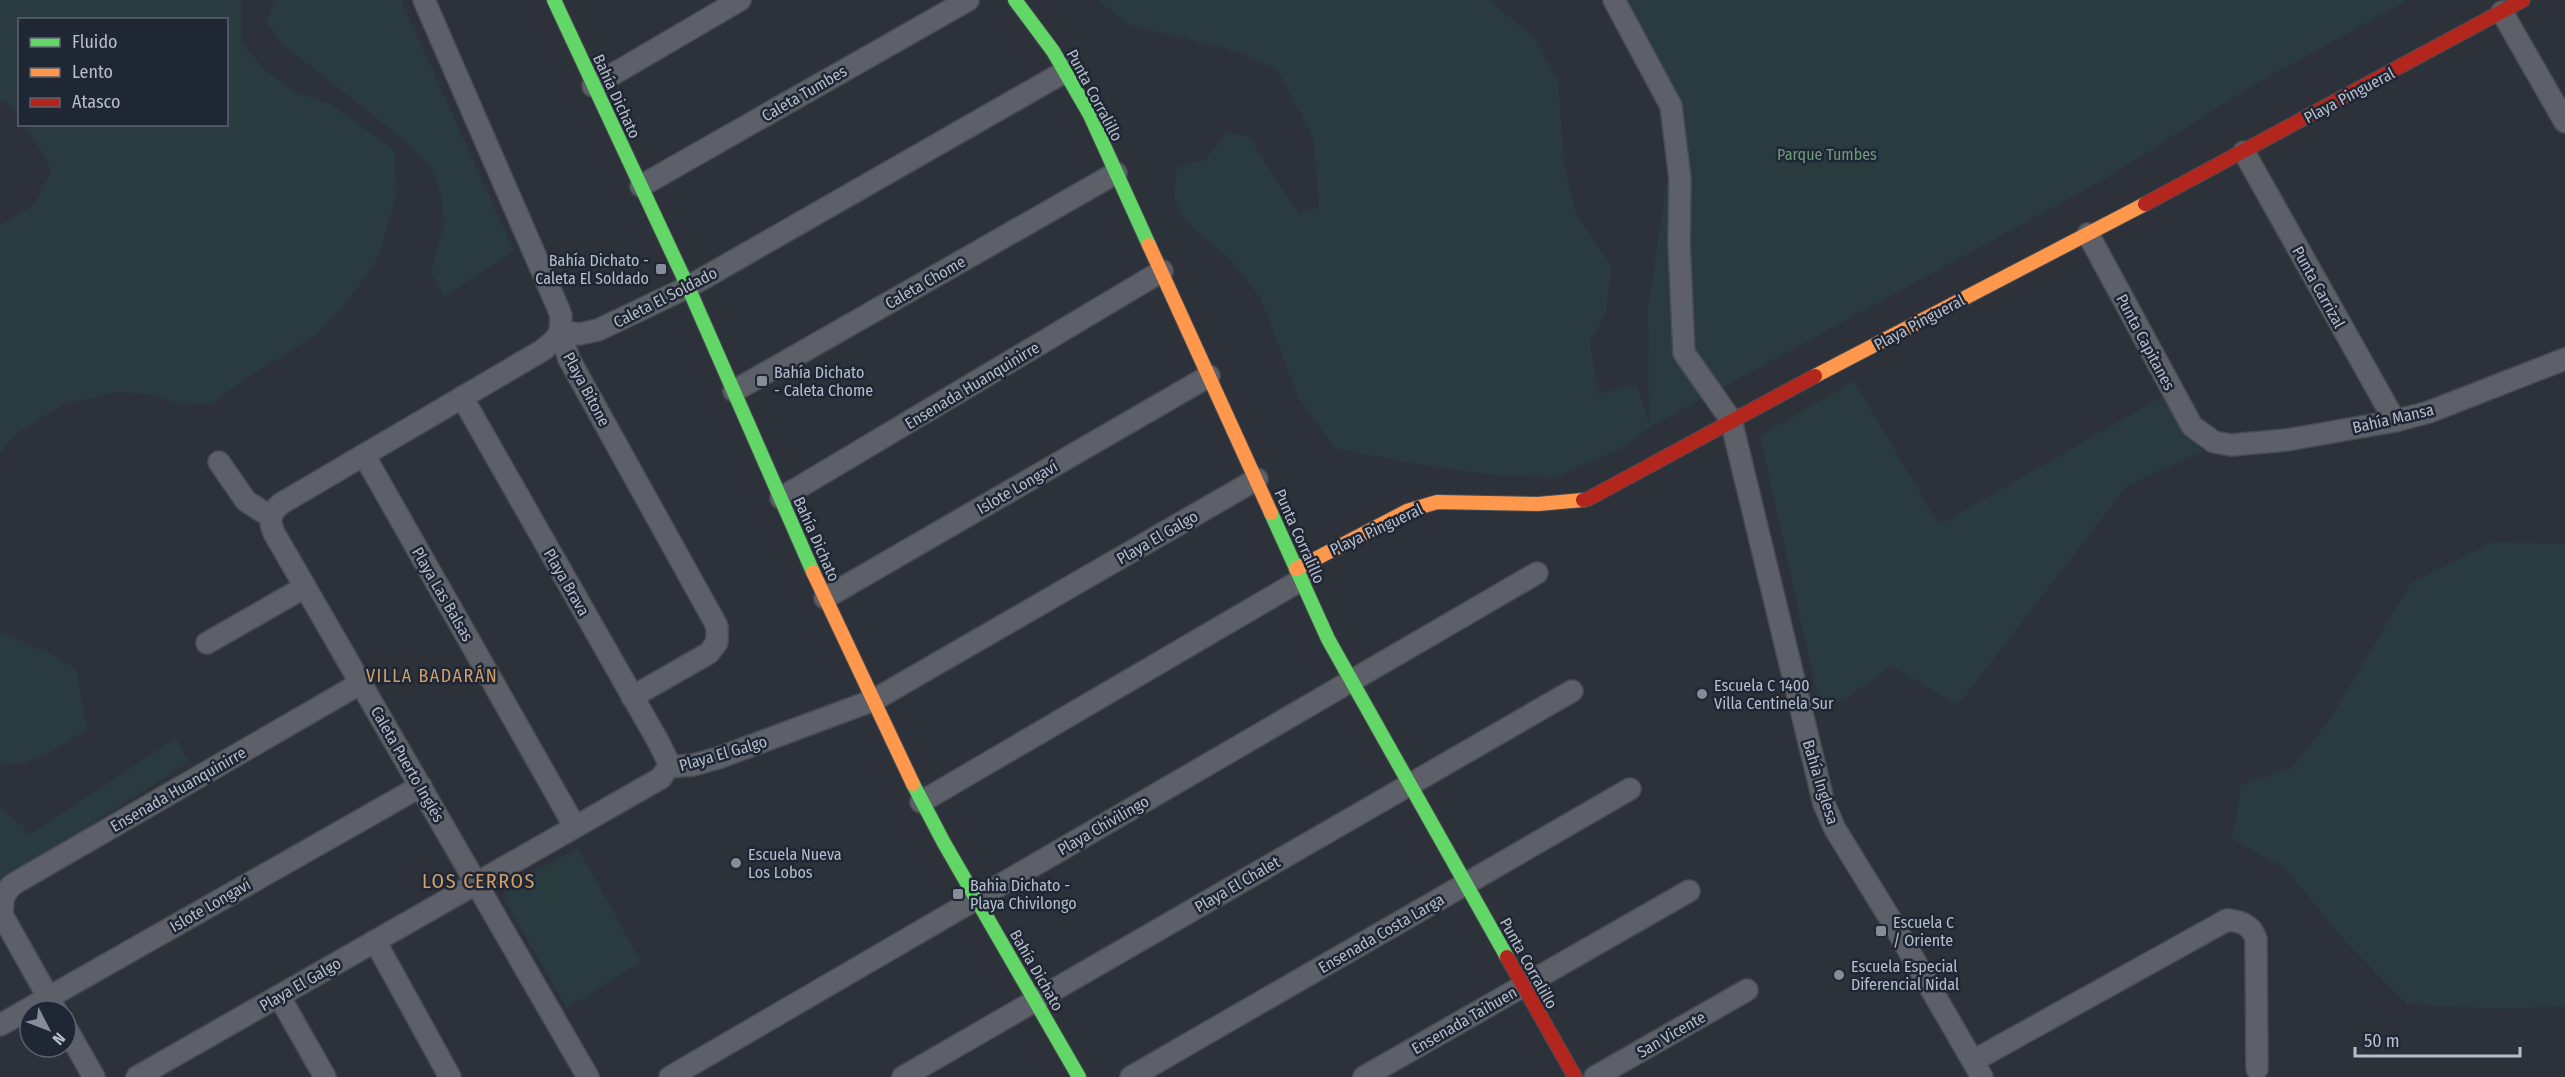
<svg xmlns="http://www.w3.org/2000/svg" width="2565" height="1077" viewBox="0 0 2565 1077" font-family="'Fira Sans Condensed',sans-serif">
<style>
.green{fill:#2a3b40}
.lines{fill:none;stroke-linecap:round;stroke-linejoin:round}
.street-casing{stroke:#484c52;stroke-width:24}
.fast-casing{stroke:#484c52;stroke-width:16}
.slow-casing{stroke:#484c52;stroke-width:16}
.jam-casing{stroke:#484c52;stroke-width:16}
.street{stroke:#5d6068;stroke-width:21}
.fast{stroke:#63d668;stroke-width:14}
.slow{stroke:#ff974d;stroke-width:14}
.jam{stroke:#b3261e;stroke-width:14}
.poi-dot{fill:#878c98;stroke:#1f2735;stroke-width:2}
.labels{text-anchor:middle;stroke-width:5;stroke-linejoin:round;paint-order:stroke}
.street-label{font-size:16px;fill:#b7bdca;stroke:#1f2735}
.park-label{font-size:16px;fill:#6f9a7c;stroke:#1f2735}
.poi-label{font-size:16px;fill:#b7bdca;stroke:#1f2735;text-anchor:start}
.neighbourhood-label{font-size:18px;letter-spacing:1.5px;fill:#d29f6a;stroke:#1f2735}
.quarter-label{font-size:20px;letter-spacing:1.5px;fill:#d29f6a;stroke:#1f2735}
</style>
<rect width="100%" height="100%" fill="#2d313a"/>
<g class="green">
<path d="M 0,0 L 241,0 L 241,42 L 265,70 L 294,92 L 331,104 L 395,151 L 396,196 L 378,258 L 348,301 L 314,336 L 245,379 L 211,404 L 179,405 L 154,395 L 119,392 L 64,404 L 16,434 L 0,453 L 0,225 L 33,206 L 52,170 L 25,125 L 226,124 L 226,20 L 20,20 L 19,117 L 7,101 L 0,101 Z"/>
<path d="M 275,0 L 401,0 L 514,251 L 444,297 L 431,272 L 444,225 L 442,198 L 431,167 L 404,140 L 280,42 L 266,21 Z"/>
<path d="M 1097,0 L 1489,0 L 1535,38 L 1558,83 L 1565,168 L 1576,213 L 1612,267 L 1606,314 L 1590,341 L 1598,394 L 1637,385 L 1649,425 L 1648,307 L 1678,105 L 1614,0 L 2408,0 L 2252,86 L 2105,179 L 1650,427 L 1620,449 L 1555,477 L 1501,476 L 1416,464 L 1335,448 L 1298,397 L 1261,299 L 1231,260 L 1187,223 L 1174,197 L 1177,166 L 1204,161 L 1227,132 L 1249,137 L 1298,213 L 1319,208 L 1314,140 L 1278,70 L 1232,50 L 1130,25 Z"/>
<path d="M 1854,381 L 1939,525 L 2168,393 L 2202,451 L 2127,486 L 1958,705 L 1891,666 L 1844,700 L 1820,707 L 1760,436 Z"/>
<path d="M 2492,542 L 2565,544 L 2565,1006 L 2502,1009 L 2407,1004 L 2344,940 L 2286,869 L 2232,839 L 2241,785 L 2292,768 L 2332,716 L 2411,583 Z"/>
<path d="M 0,632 L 51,654 L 76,669 L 87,729 C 67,743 24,772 0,762 Z"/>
<path d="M 176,738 L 189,762 L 0,882 L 0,808 L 23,826 L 29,835 Z"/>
<path d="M 578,848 L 641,962 L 567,1008 L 504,899 L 508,886 Z"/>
</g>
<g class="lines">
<g class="street-casing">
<g id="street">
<path d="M 424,0 L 559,310 L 561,316 L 560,331 L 569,359 L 717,626 L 717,642 L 709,653 L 632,697"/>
<path d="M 1614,0 L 1671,106 L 1680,179 L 1679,242 L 1684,353 L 1731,420 L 1824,804 L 1835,829 L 1891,920 L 1982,1077"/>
<path d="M 2502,12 L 2565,122"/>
<path d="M 593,86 L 740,0"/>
<path d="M 2244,152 L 2395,421"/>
<path d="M 641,186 L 968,0"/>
<path d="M 2088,234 L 2192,426 L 2214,442 L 2231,445 L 2287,440 L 2395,421 L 2429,412 L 2565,359"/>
<path d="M 560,331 L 556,339 L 543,350 L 282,503 C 271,511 268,520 274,533 L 588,1077"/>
<path d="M 560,331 L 579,334 L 598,330 L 688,287 L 1066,71"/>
<path d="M 734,391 L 1116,173"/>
<path d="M 462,397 L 658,741 L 668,761 L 668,767"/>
<path d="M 364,455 L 575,827"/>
<path d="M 219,462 L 246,501 L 271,517"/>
<path d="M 781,498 L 1162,271"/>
<path d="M 825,598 L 1209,376"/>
<path d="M 207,643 L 305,587"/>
<path d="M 668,767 L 693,765 L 718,758 L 874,700 L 1257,479"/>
<path d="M 921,802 L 1301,580"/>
<path d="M 3,899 L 2,915 L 6,922 L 56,1011"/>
<path d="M 0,901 L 11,886 L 17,882 L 361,683"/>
<path d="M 375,941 L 450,1077"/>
<path d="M 279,996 L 325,1077"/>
<path d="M 0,1025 L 421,786"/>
<path d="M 66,1028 L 94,1077"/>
<path d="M 1973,1061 L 2227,920 C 2241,921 2252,925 2256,939 L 2257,1069"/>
<path d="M 137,1077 L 661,778 L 668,767"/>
<path d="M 670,1077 L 1537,573"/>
<path d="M 903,1077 L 1572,691"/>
<path d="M 1131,1077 L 1630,789"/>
<path d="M 1364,1077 L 1689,891"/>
<path d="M 1595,1077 L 1747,990"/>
</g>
</g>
<g class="fast-casing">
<g id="fast">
<path d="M 554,0 L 688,287 L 813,572"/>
<path d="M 1015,0 L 1053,51 L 1090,115 L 1149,245"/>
<path d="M 1271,513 L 1328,639 L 1507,957"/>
<path d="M 913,784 L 944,843 L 1079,1077"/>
</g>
</g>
<g class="slow-casing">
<g id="slow">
<path d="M 1149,245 L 1271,513"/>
<path d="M 1815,376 L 2145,204"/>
<path d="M 1296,569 L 1407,511 L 1437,502 L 1538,504 L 1583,500"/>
<path d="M 813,572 L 913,784"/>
</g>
</g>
<g class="jam-casing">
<g id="jam">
<path d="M 2145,204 L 2523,0"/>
<path d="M 1583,500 L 1588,499 L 1815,376"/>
<path d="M 1507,957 L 1575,1077"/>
</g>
</g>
<use href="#street" class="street"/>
<use href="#fast" class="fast"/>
<use href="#slow" class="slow"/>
<use href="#jam" class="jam"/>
</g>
<g class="poi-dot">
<rect x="655" y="263" width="12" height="12" rx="3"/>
<rect x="756" y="375" width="12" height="12" rx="3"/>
<circle cx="1702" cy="694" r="6"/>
<circle cx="736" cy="863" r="6"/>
<rect x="952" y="888" width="12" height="12" rx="3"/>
<rect x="1875" y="925" width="12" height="12" rx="3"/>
<circle cx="1839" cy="975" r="6"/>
</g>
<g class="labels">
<g class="street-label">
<text transform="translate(804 93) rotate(-30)" y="6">Caleta Tumbes</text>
<text transform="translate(1095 95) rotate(62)" y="6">Punta Corralillo</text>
<text transform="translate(2349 95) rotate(-28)" y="6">Playa Pingueral</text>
<text transform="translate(617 96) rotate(65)" y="6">Bahía Dichato</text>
<text transform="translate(925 282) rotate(-30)" y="6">Caleta Chome</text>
<text transform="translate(2319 287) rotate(61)" y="6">Punta Carrizal</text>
<text transform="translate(665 297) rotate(-27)" y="6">Caleta El Soldado</text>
<text transform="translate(1919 322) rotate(-28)" y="6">Playa Pingueral</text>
<text transform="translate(2146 342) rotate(62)" y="6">Punta Capitanes</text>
<text transform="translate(972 385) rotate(-31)" y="6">Ensenada Huanquinirre</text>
<text transform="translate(587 389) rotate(62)" y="6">Playa Bitone</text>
<text transform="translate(2393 418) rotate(-13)" y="6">Bahía Mansa</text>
<text transform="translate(1017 487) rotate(-30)" y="6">Islote Longaví</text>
<text transform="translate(1376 529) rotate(-25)" y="6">Playa Pingueral</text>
<text transform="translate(1300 536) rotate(66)" y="6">Punta Corralillo</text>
<text transform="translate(1157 537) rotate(-30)" y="6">Playa El Galgo</text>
<text transform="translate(817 539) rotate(66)" y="6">Bahía Dichato</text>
<text transform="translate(567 582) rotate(60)" y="6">Playa Brava</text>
<text transform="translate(443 594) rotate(60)" y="6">Playa Las Balsas</text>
<text transform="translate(723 753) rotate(-16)" y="6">Playa El Galgo</text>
<text transform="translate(408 764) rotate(60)" y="6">Caleta Puerto Inglés</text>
<text transform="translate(1821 782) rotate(73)" y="6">Bahía Inglesa</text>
<text transform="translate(178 789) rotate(-30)" y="6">Ensenada Huanquinirre</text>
<text transform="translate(1103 825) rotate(-30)" y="6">Playa Chivilingo</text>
<text transform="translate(1237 884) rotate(-30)" y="6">Playa El Chalet</text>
<text transform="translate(210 905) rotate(-30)" y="6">Islote Longaví</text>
<text transform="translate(1381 933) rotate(-30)" y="6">Ensenada Costa Larga</text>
<text transform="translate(1529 963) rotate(61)" y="6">Punta Corralillo</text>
<text transform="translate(1037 970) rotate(60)" y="6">Bahía Dichato</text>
<text transform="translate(300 984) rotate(-30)" y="6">Playa El Galgo</text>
<text transform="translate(1464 1020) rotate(-30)" y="6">Ensenada Taihuen</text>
<text transform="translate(1671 1034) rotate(-30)" y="6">San Vicente</text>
</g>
<g class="park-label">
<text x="1827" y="160">Parque Tumbes</text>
</g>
<g class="poi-label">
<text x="649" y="266" text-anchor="end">Bahía Dichato -<tspan x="649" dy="18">Caleta El Soldado</tspan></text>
<text x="774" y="378">Bahía Dichato<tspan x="774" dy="18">- Caleta Chome</tspan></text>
<text x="1714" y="691">Escuela C 1400<tspan x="1714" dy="18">Villa Centinela Sur</tspan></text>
<text x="748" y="860">Escuela Nueva<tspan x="748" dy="18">Los Lobos</tspan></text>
<text x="970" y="891">Bahia Dichato -<tspan x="970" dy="18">Playa Chivilongo</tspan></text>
<text x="1893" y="928">Escuela C<tspan x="1893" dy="18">/ Oriente</tspan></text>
<text x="1851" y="972">Escuela Especial<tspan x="1851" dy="18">Diferencial Nidal</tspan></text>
</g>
<g class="neighbourhood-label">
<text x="432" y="682">VILLA BADARÁN</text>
</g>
<g class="quarter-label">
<text x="479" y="888">LOS CERROS</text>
</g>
</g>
<rect x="18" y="18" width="210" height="108" fill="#1f2735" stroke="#5c6371" stroke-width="1.5"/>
<rect x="30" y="38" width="30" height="9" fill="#63d668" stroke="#5c6371" stroke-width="1.5"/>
<text x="72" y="48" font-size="18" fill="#b7bdca">Fluido</text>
<rect x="30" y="68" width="30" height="9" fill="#ff974d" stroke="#5c6371" stroke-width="1.5"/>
<text x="72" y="78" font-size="18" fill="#b7bdca">Lento</text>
<rect x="30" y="98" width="30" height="9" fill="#b3261e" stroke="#5c6371" stroke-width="1.5"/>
<text x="72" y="108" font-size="18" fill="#b7bdca">Atasco</text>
<g transform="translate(48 1029) rotate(132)"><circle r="28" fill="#1f2735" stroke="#5c6371" stroke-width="1.5"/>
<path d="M0-4.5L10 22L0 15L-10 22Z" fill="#878c98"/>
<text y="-9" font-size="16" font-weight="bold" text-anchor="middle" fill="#b7bdca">N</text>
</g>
<path d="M2355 1047v9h165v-9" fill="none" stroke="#b7bdca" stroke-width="3"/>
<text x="2364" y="1047" font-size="18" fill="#b7bdca" stroke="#1f2735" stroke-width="4.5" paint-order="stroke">50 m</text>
</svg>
